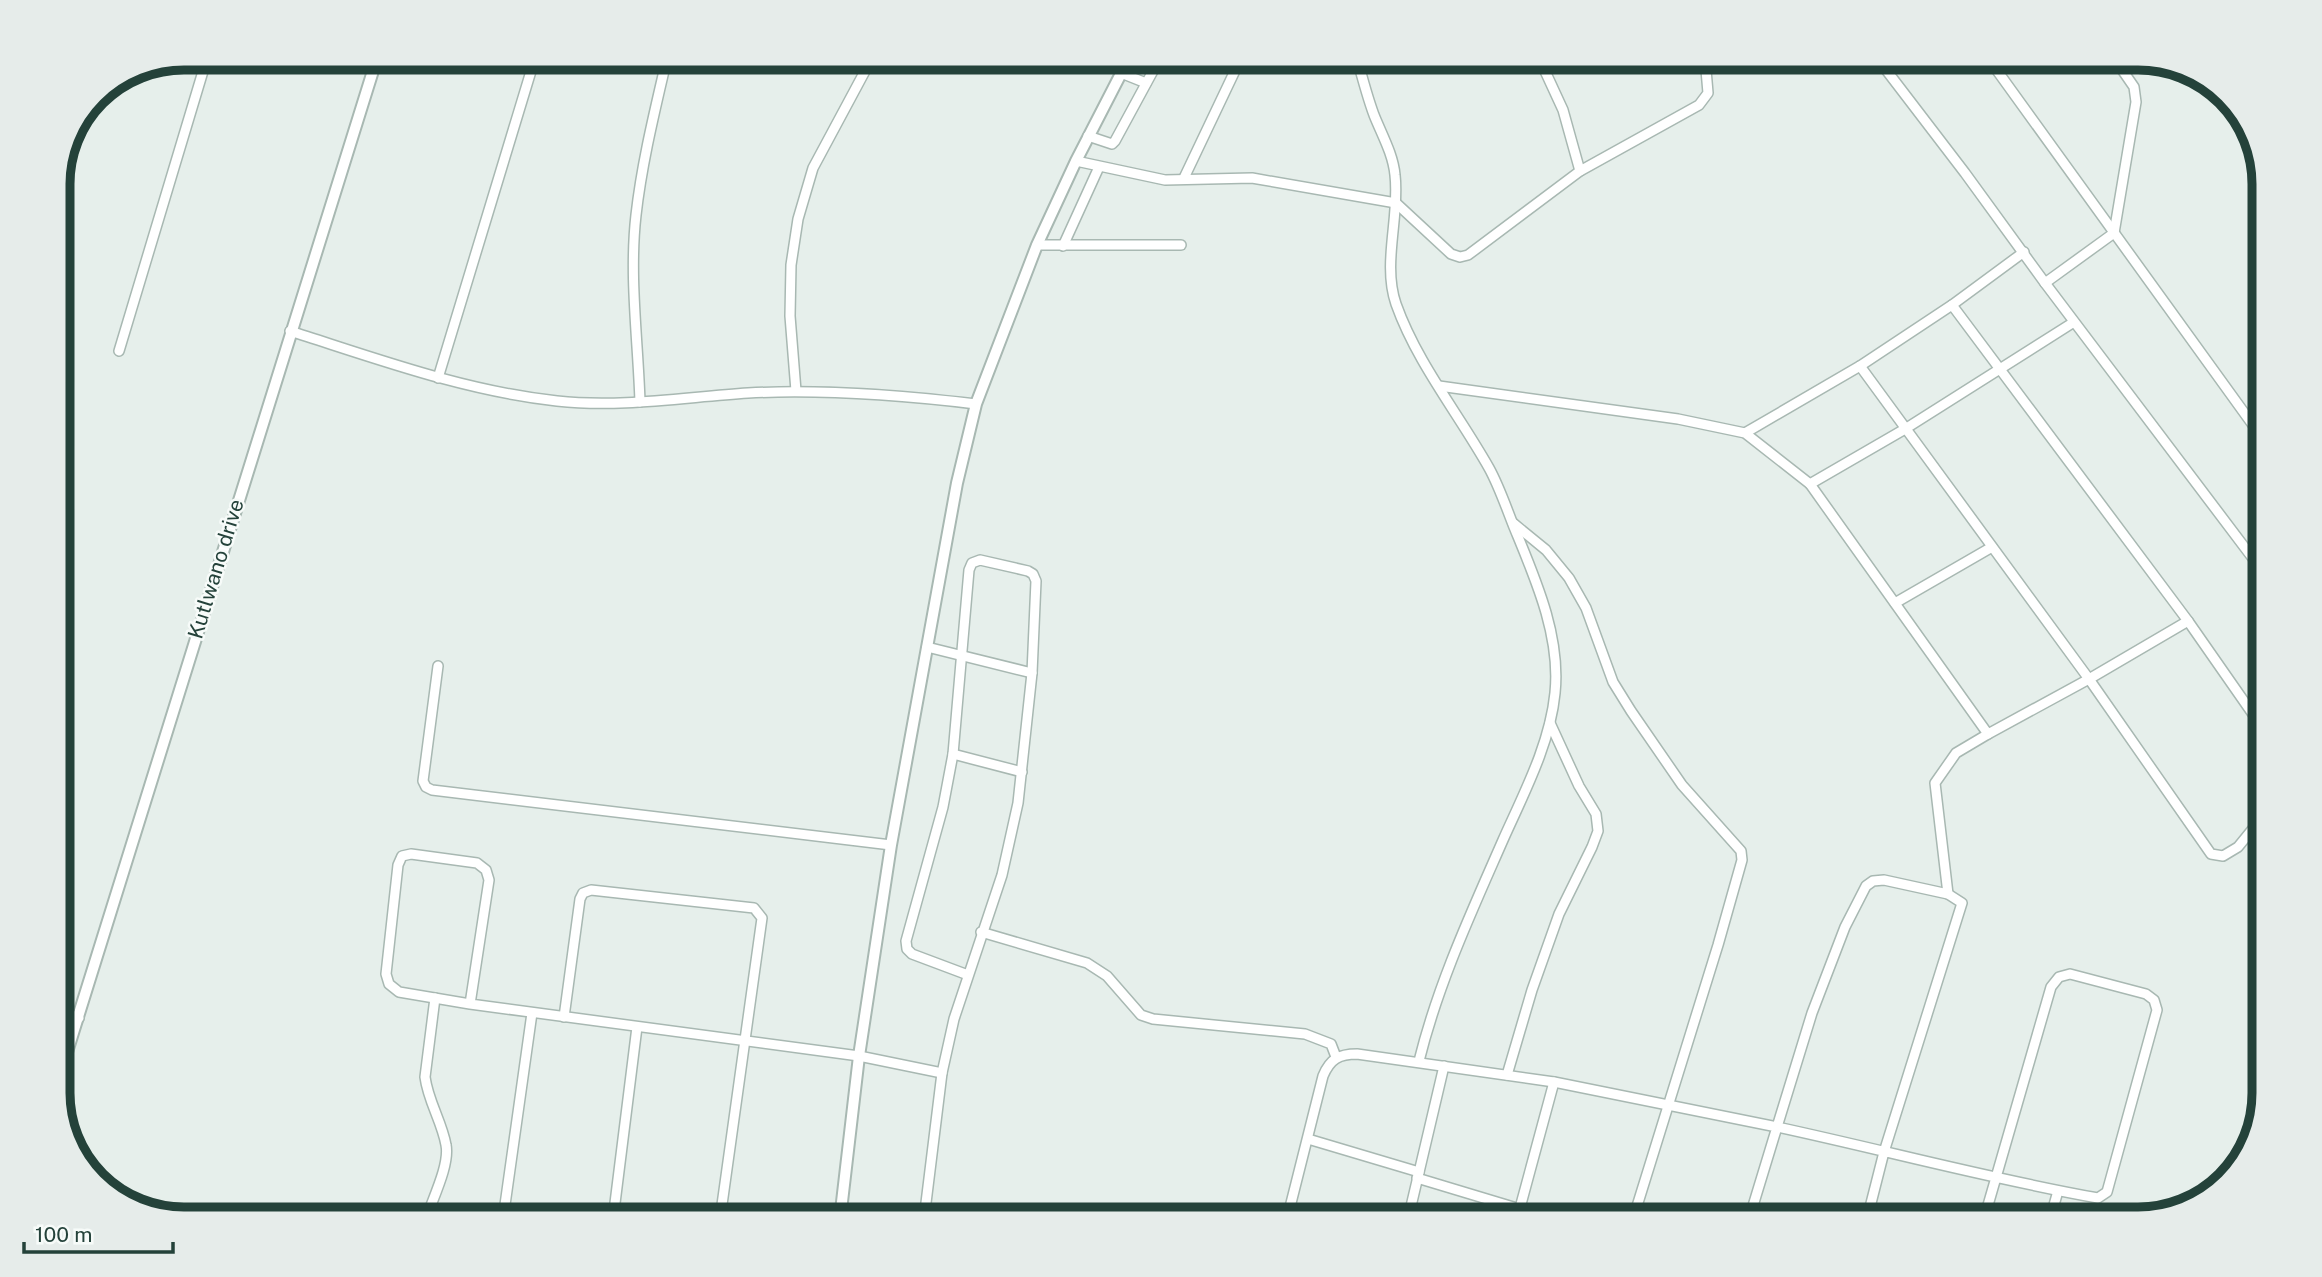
<svg xmlns="http://www.w3.org/2000/svg" width="2322" height="1277" viewBox="0 0 2322 1277" font-family="'Public Sans',sans-serif">
<style>
.lines{fill:none;stroke-linecap:round;stroke-linejoin:round}
.minor-casing{stroke:#a8b8b2;stroke-width:12}
.tertiary-casing{stroke:#a8b8b2;stroke-width:14}
.minor{stroke:#fff;stroke-width:9}
.tertiary{stroke:#fff;stroke-width:10}
.labels{text-anchor:middle;stroke-width:5;stroke-linejoin:round;paint-order:stroke}
.street-label{font-size:21px;fill:#24423a;stroke:#f7fbf9}
.rim{fill:none;stroke:#24423a;stroke-width:9}
</style>
<rect width="100%" height="100%" fill="#e6efeb"/>
<g class="lines">
<g class="minor-casing">
<g id="minor">
<path d="M 359,58 L 376,63"/>
<path d="M 1357,58 C 1362,77 1367,96 1374,115 C 1382,135 1393,154 1395,175 C 1400,217 1382,263 1396,304 C 1417,363 1458,413 1489,468 C 1499,486 1506,507 1514,527 C 1535,578 1561,636 1555,693 C 1550,744 1524,793 1503,840 C 1471,913 1438,984 1419,1061"/>
<path d="M 1539,58 L 1563,110 L 1580,171"/>
<path d="M 1877,58 L 1965,173 L 2045,283 L 2264,573"/>
<path d="M 1988,58 L 2253,425"/>
<path d="M 1121,73 L 1146,83"/>
<path d="M 1088,136 L 1112,144 L 1115,141 L 1160,58"/>
<path d="M 1076,161 L 1165,180 L 1252,178 L 1396,203 L 1451,254 L 1460,257 L 1468,255 L 1580,171 L 1699,105 L 1708,93 L 1705,58"/>
<path d="M 1184,178 L 1241,58"/>
<path d="M 1037,245 L 1181,245"/>
<path d="M 1063,246 L 1099,167"/>
<path d="M 2045,283 L 2114,233 L 2136,102 L 2134,87 L 2114,58"/>
<path d="M 1952,305 L 2188,621 L 2264,730"/>
<path d="M 290,331 C 378,359 465,391 557,401 C 621,408 685,397 748,393 C 825,389 900,395 976,404"/>
<path d="M 119,351 L 207,58"/>
<path d="M 1860,366 L 2089,679 L 2211,854 L 2223,856 L 2238,847 L 2264,815"/>
<path d="M 438,378 L 535,58"/>
<path d="M 1439,386 L 1678,419 L 1745,433 L 1810,484 L 1905,429 L 2074,322"/>
<path d="M 796,391 L 790,316 L 791,265 L 798,219 L 813,168 L 872,58"/>
<path d="M 640,402 C 638,340 629,276 636,215 C 642,162 655,110 667,58"/>
<path d="M 1745,433 L 1860,366 L 1952,305 L 2024,252"/>
<path d="M 1810,484 L 1988,734 L 2089,679 L 2188,621"/>
<path d="M 1513,523 L 1546,550 L 1569,578 L 1586,608 L 1613,682 L 1631,711 L 1682,785 L 1741,851 L 1742,860 L 1718,945 L 1633,1219"/>
<path d="M 1895,603 L 1992,547"/>
<path d="M 927,647 L 1032,673"/>
<path d="M 438,666 L 423,781 L 426,787 L 432,790 L 891,845"/>
<path d="M 953,754 L 1022,772"/>
<path d="M 1948,894 L 1935,783 L 1956,753 L 1988,734"/>
<path d="M 981,932 L 1087,963 L 1107,976 L 1141,1015 L 1153,1019 L 1305,1034 L 1331,1044 L 1336,1057"/>
<path d="M 470,1004 L 489,880 L 486,870 L 477,863 L 411,854 L 402,856 L 398,865 L 386,974 L 389,984 L 399,992 L 470,1004 L 859,1056 L 942,1073"/>
<path d="M 58,1010 L 79,1018"/>
<path d="M 564,1017 L 580,899 L 583,893 L 591,890 L 754,908 L 762,918 L 720,1219"/>
<path d="M 1507,1075 L 1532,990 L 1559,914 L 1592,847 L 1598,831 L 1596,814 L 1579,786 L 1550,723"/>
<path d="M 1308,1139 L 1419,1172"/>
<path d="M 1417,1178 L 1520,1209"/>
<path d="M 614,1211 L 675,1219"/>
<path d="M 426,1219 C 432,1200 450,1165 446,1145 C 442,1122 428,1101 425,1077 L 435,998"/>
<path d="M 503,1219 L 532,1013"/>
<path d="M 613,1219 L 637,1027"/>
<path d="M 924,1219 L 942,1073 L 954,1019 L 1002,875 L 1018,803 L 1032,673 L 1036,581 L 1033,574 L 1028,571 L 980,560 L 972,563 L 969,570 L 953,754 L 943,807 L 906,941 L 907,949 L 912,954 L 968,975"/>
<path d="M 1287,1219 L 1323,1076 C 1330,1059 1339,1054 1357,1054 L 1554,1082 L 1777,1127 L 1749,1219"/>
<path d="M 1408,1219 L 1444,1066"/>
<path d="M 1517,1219 L 1554,1082"/>
<path d="M 1867,1219 L 1884,1152 L 1962,903 L 1948,894 L 1884,880 L 1873,881 L 1866,886 L 1845,927 L 1812,1013 L 1777,1127 C 1884,1150 1990,1179 2098,1198 L 2107,1192 L 2157,1010 L 2154,1000 L 2146,994 L 2070,974 L 2059,977 L 2051,987 L 1984,1219"/>
<path d="M 2050,1219 L 2058,1191"/>
</g>
</g>
<g class="tertiary-casing">
<g id="tertiary">
<path d="M 58,1081 L 377,58"/>
<path d="M 840,1219 L 859,1056 L 891,845 L 957,483 L 976,404 L 1037,245 L 1076,161 L 1129,58"/>
</g>
</g>
<use href="#minor" class="minor"/>
<use href="#tertiary" class="tertiary"/>
</g>
<g class="labels">
<g class="street-label">
<text transform="translate(216 569) rotate(-73)" y="7">Kutlwano drive</text>
</g>
</g>
<path d="M0 0H2322V1277H0ZM184 70H2138A114 114 0 0 1 2252 184V1093A114 114 0 0 1 2138 1207H184A114 114 0 0 1 70 1093V184A114 114 0 0 1 184 70Z" fill="#e6ecea" fill-rule="evenodd"/>
<path class="rim" d="M184 70H2138A114 114 0 0 1 2252 184V1093A114 114 0 0 1 2138 1207H184A114 114 0 0 1 70 1093V184A114 114 0 0 1 184 70Z"/>
<path d="M24 1242v10h149v-10" fill="none" stroke="#24423a" stroke-width="3.5"/>
<text x="35" y="1242" font-size="21" fill="#24423a" stroke="#f7fbf9" stroke-width="5" paint-order="stroke">100 m</text>
</svg>
